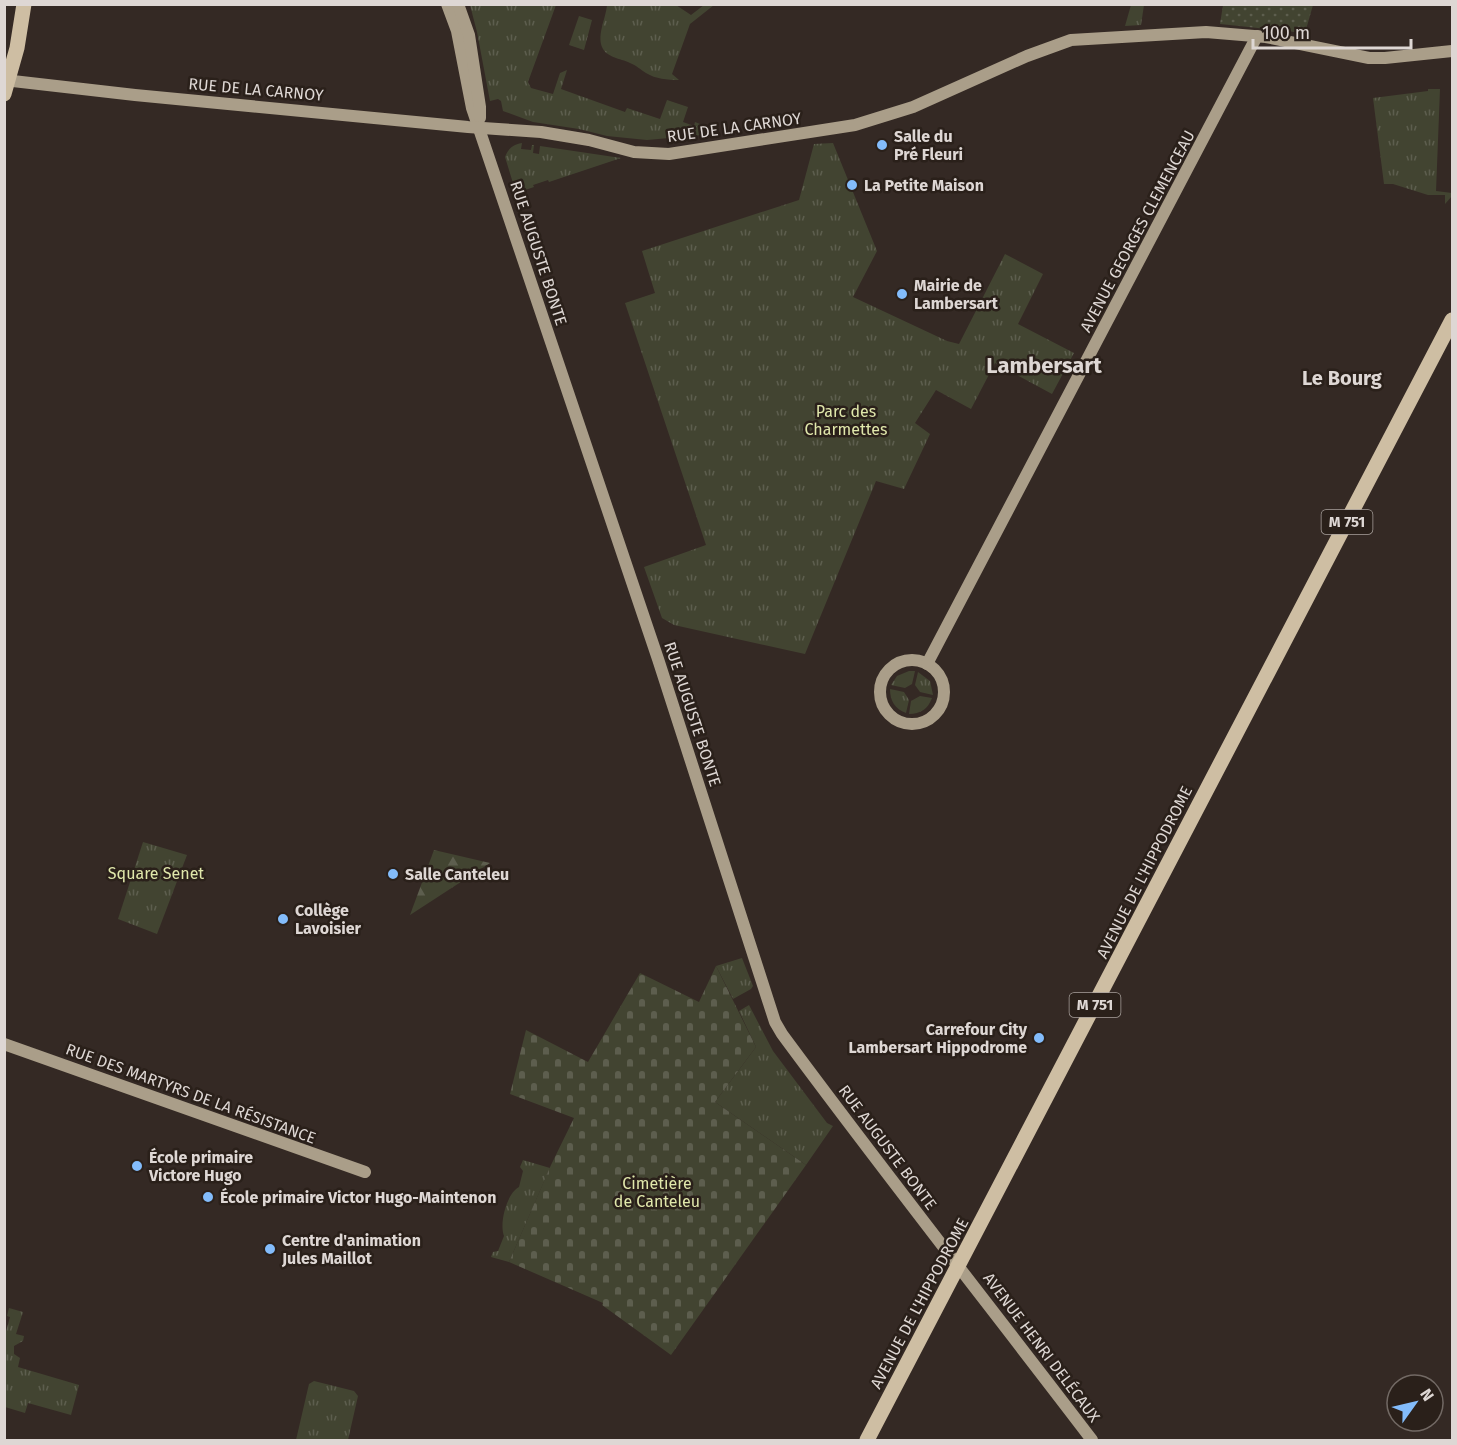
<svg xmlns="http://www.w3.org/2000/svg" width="1457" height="1445" viewBox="0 0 1457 1445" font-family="'Fira Sans',sans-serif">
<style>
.grass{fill:url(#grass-tufts)}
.forest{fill:url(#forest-firs)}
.cemetery{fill:url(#cemetery-stones)}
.garden{fill:url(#garden-dots)}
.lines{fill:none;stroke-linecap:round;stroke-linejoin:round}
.secondary{stroke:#aa9e89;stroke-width:12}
.primary{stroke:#cebea3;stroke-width:15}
.poi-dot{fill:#83bcfb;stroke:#2a201a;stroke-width:2}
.labels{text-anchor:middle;stroke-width:5;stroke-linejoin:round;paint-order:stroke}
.shield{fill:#2a201a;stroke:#a8a09c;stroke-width:1.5}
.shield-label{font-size:15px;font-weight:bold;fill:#ded7d4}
.street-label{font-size:16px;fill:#ded7d4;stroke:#2a201a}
.poi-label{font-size:16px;font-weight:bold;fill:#ded7d4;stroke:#2a201a;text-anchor:start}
.park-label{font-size:16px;fill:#e0e7ab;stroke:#2a201a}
.quarter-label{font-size:20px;font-weight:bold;fill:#ded7d4;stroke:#2a201a}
.district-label{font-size:22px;font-weight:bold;fill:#ded7d4;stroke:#2a201a}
</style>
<defs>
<pattern id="grass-tufts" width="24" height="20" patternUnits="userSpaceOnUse" patternTransform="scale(1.5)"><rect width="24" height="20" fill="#424431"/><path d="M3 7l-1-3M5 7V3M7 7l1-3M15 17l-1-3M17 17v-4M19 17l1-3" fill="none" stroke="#5d5e4e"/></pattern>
<pattern id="forest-firs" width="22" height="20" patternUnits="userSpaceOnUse" patternTransform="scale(1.5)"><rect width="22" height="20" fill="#424431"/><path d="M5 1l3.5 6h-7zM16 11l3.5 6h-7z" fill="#5d5e4e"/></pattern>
<pattern id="cemetery-stones" width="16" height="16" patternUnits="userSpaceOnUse" patternTransform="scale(1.5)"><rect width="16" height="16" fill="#424431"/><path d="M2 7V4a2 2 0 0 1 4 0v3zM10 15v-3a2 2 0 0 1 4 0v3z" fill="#5d5e4e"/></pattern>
<pattern id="garden-dots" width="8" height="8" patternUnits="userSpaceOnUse" patternTransform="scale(1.5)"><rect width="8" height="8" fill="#424431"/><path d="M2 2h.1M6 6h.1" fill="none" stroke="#5d5e4e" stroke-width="1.8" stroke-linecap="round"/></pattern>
</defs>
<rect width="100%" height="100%" fill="#342924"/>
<g class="grass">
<path d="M 470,5 L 556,5 L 528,82 L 531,88 L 553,94 L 560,73 L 567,70 L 561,89 L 625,112 L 627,108 L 660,119 L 667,100 L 688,107 L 683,122 L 694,126 L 695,122 L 705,126 L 702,135 L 647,140 L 607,136 L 579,129 L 533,122 L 503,111 L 501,101 L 498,99 L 490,101 L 477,32 Z"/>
<path d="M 607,5 L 676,5 L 691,15 L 704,5 L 714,5 L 690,24 L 672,74 L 679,80 C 667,80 656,79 646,73 C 641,70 636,65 630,63 C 620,58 607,58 602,47 C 597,34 606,18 607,5 Z"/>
<path d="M 1131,5 L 1144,5 L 1141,25 L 1125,26 Z"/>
<path d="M 579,16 L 592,20 L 584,50 L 569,45 Z"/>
<path d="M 1428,89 L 1440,89 L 1436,191 L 1452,193 L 1452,196 L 1445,204 L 1445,195 L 1428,195 L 1393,184 L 1384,184 L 1373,98 L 1428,91 Z"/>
<path d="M 522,143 L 521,149 L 531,150 L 532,145 L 534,145 L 533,153 L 539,154 L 540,146 L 621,158 L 549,182 L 548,180 L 533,185 L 534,187 L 516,193 L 505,157 C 509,148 512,145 522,143 Z"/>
<path d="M 833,143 L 877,251 L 853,297 L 947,341 L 959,344 L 1005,254 L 1043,274 L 1018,324 L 1074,353 L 1052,394 L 995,363 L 971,409 L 936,390 L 915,423 L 930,434 L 904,489 L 876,481 L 805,654 L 674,625 L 662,618 L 644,567 L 706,545 L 625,303 L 655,293 L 642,251 L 799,200 L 814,144 Z"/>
<path d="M 909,671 L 915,671 L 912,684 L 905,688 L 891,685 L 897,676 Z"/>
<path d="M 918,672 L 930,681 L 933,695 L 920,692 L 915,685 Z"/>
<path d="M 890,689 L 904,692 L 909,700 L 906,713 C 895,709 890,701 890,689 Z"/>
<path d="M 920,696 L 932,698 C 928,709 920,714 909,714 L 911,701 Z"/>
<path d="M 143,842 L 187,855 L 157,934 L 118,919 Z"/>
<path d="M 742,958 L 753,986 L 751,989 L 733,999 L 716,966 Z"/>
<path d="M 749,1005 L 773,1051 L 827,1123 L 833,1126 L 806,1165 L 715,1102 L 756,1047 L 739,1011 Z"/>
<path d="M 523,1160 L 550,1168 L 509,1262 L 491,1257 L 493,1252 L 498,1251 L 504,1236 C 499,1223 507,1193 519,1187 L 523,1171 L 520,1167 Z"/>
<path d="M 9,1308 L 23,1312 L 16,1334 L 24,1336 L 23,1341 L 14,1346 L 14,1354 L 20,1358 L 18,1367 L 79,1385 L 71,1415 L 28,1403 L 25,1413 L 5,1407 L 5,1335 L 10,1317 L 7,1316 Z"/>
<path d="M 314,1381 L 354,1391 L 358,1396 L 348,1440 L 296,1440 L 309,1384 Z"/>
</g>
<path class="forest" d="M 434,850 L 490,863 L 410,915 Z"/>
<path class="cemetery" d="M 716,966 L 756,1047 L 715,1102 L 806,1165 L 671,1355 L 602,1305 L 603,1303 L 509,1262 L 551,1165 L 574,1118 L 510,1094 L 526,1030 L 588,1062 L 640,973 L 699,1002 Z"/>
<path class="garden" d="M 1223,5 L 1223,4 L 1313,5 L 1305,33 L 1220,24 Z"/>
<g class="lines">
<g class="secondary">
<path d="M 447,4 L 457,31 L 472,108 L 658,659 L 775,1022 L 782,1034 C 883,1171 989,1305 1092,1440"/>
<path d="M 458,4 L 469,35 L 480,107 L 480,118"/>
<path d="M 4,80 L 135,95 L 468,127 L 541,132 L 589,140 L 634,152 L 669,154 L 855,125 L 913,107 L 1027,56 L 1071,40 L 1206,32 L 1266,37 L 1369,58 L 1385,58 L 1452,51"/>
<circle cx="912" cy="692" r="32"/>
<path d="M 927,664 L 1257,36"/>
<path d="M 4,1044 L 365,1172"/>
</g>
<g class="primary">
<path d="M 4,94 L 17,48 L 24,4"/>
<path d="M 867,1440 L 1452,320"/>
</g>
</g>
<g class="poi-dot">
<circle cx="882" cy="145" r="6"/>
<circle cx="852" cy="185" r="6"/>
<circle cx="902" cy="294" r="6"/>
<circle cx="393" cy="874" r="6"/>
<circle cx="283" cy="919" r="6"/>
<circle cx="1039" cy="1038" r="6"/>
<circle cx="137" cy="1166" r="6"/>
<circle cx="208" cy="1197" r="6"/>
<circle cx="270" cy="1249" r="6"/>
</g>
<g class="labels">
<g class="shield">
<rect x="1321.5" y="510" width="51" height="24" rx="4.5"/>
<rect x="1069.5" y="993" width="51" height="24" rx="4.5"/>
</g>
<g class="shield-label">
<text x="1347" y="527">M 751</text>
<text x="1095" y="1010">M 751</text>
</g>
<g class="street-label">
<text transform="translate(256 89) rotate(5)" y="6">RUE DE LA CARNOY</text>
<text transform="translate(734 127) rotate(-8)" y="6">RUE DE LA CARNOY</text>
<text transform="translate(1137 231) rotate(-62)" y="6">AVENUE GEORGES CLEMENCEAU</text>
<text transform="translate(539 253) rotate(72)" y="6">RUE AUGUSTE BONTE</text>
<text transform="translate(693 714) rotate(72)" y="6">RUE AUGUSTE BONTE</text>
<text transform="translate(1144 872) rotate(-63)" y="6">AVENUE DE L'HIPPODROME</text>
<text transform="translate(191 1093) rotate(20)" y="6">RUE DES MARTYRS DE LA RÉSISTANCE</text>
<text transform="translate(888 1147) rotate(53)" y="6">RUE AUGUSTE BONTE</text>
<text transform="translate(919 1303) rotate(-62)" y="6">AVENUE DE L'HIPPODROME</text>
<text transform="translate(1042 1347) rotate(53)" y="6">AVENUE HENRI DELÉCAUX</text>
</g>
<g class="poi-label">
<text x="894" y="142">Salle du<tspan x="894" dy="18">Pré Fleuri</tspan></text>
<text x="864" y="191">La Petite Maison</text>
<text x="914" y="291">Mairie de<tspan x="914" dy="18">Lambersart</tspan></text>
<text x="405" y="880">Salle Canteleu</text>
<text x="295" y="916">Collège<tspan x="295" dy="18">Lavoisier</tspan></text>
<text x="1027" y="1035" text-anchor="end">Carrefour City<tspan x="1027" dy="18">Lambersart Hippodrome</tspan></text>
<text x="149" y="1163">École primaire<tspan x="149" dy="18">Victore Hugo</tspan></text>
<text x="220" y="1203">École primaire Victor Hugo-Maintenon</text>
<text x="282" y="1246">Centre d'animation<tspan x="282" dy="18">Jules Maillot</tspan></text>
</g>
<g class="park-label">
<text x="846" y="417">Parc des<tspan x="846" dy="18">Charmettes</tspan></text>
<text x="156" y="879">Square Senet</text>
<text x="657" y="1189">Cimetière<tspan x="657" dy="18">de Canteleu</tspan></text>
</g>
<g class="quarter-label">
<text x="1342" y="385">Le Bourg</text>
</g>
<g class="district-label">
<text x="1044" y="373">Lambersart</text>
</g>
</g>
<rect width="1457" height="1445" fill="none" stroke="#ded7d4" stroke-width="12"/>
<g transform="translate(1415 1403) rotate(56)"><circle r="28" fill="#2a201a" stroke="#726964" stroke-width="1.5"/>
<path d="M0-4.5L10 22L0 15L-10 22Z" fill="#83bcfb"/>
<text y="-9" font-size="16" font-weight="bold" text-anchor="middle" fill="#ded7d4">N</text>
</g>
<path d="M1253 39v9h158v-9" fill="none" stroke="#ded7d4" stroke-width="3"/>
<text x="1262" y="39" font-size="18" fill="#ded7d4" stroke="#2a201a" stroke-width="4.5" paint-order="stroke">100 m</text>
</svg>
